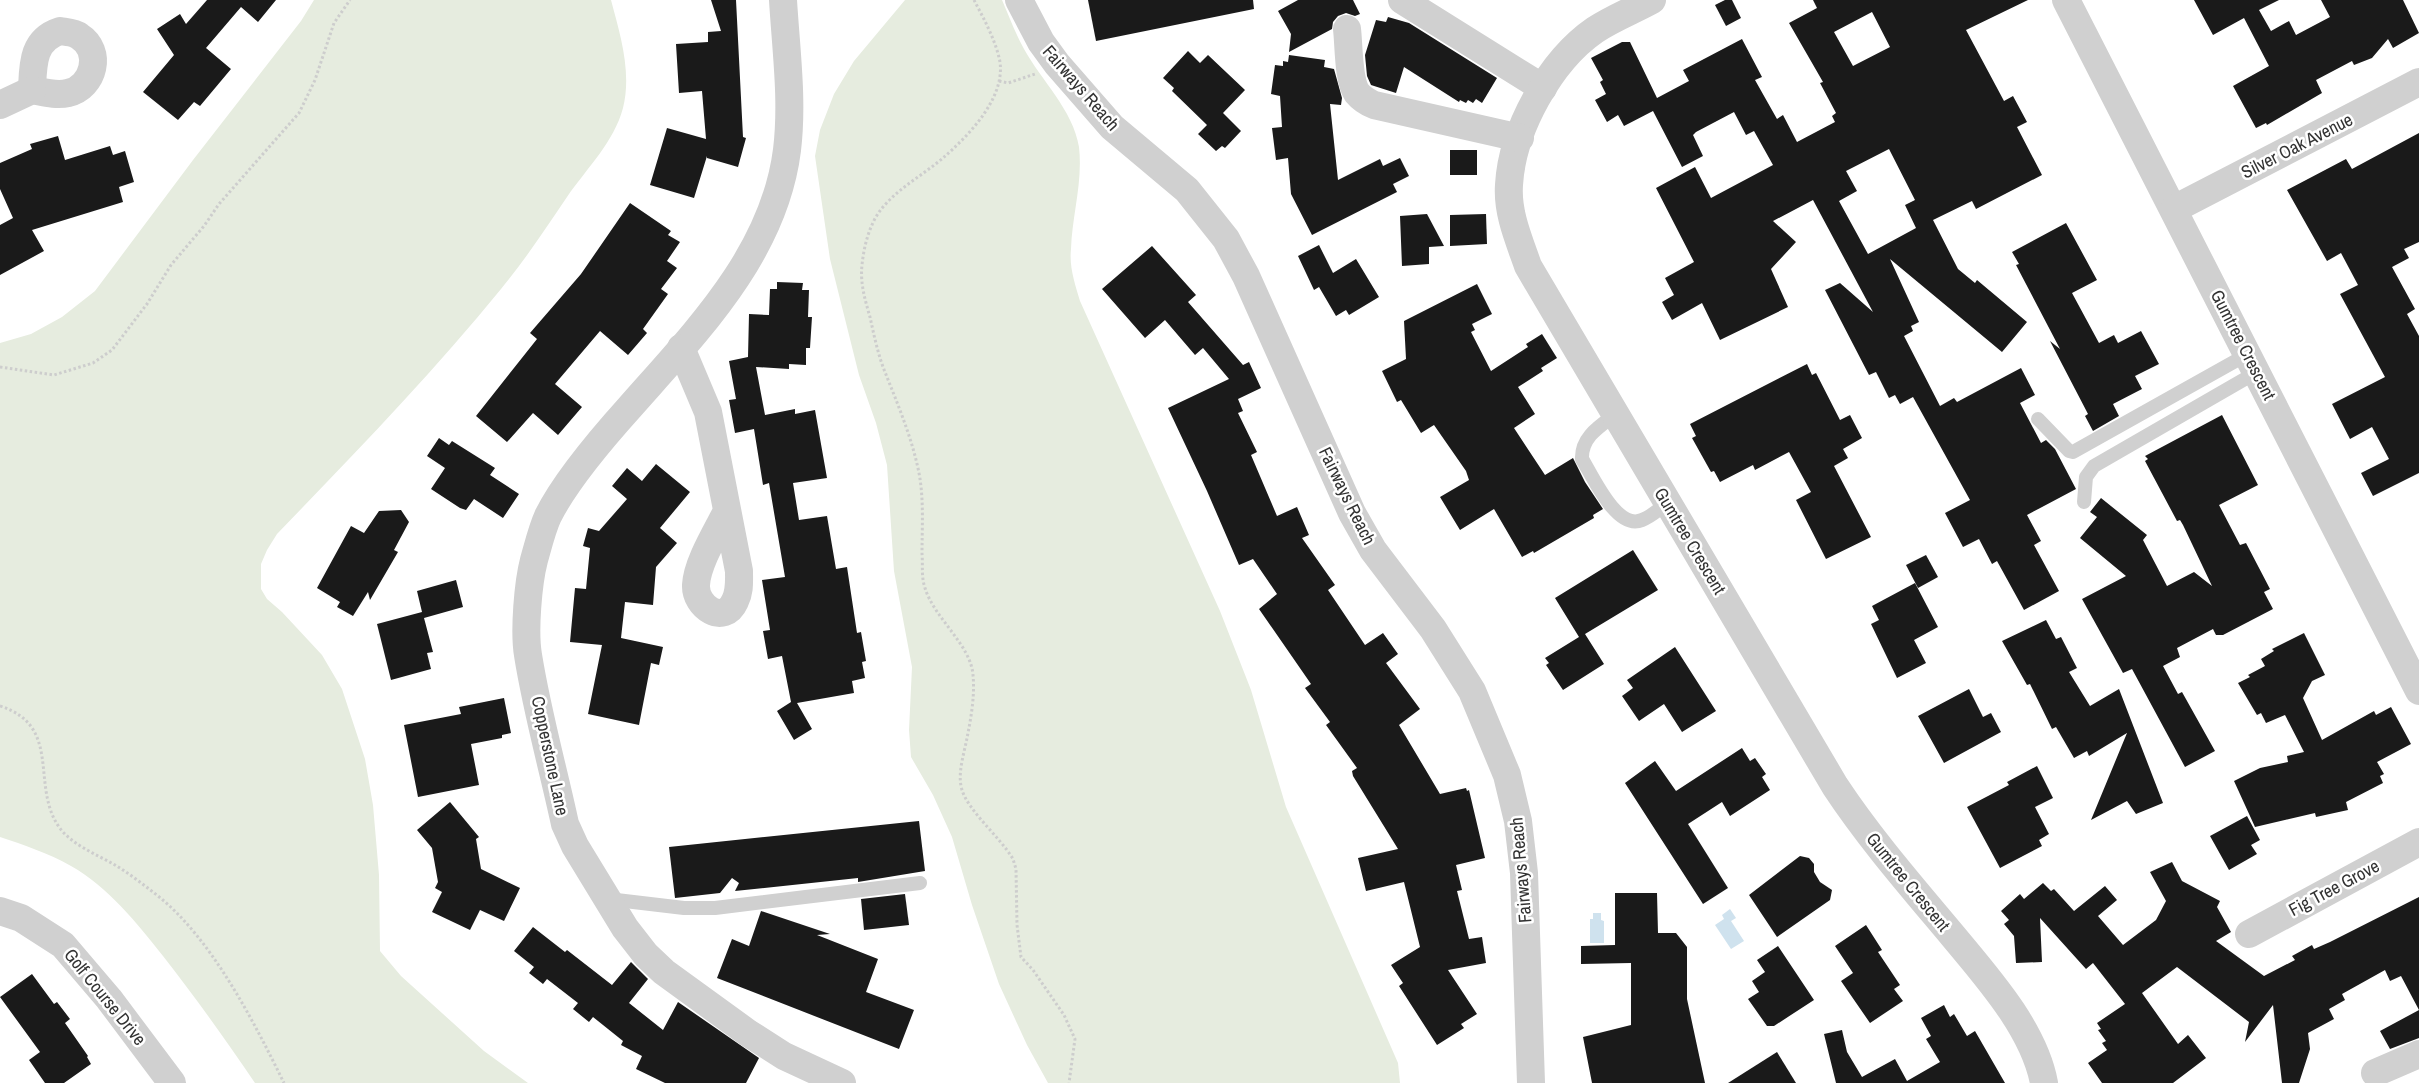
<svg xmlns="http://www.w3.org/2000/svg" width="2419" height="1083" viewBox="0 0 2419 1083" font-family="'Archivo Narrow',sans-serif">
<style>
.green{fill:#e6ecdf}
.water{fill:#cfe2ee}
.building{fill:#1a1a1a;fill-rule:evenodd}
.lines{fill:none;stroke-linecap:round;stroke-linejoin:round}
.path{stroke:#cdcdcd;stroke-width:3;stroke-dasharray:2.5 2.5;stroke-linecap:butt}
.lane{stroke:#d0d0d0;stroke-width:14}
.street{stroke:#d0d0d0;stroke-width:28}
.labels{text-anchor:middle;stroke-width:5;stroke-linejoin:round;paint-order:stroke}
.street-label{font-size:18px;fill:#333;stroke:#fff}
</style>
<rect width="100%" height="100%" fill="#fff"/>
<g class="green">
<path d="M 314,0 L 611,0 C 620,34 632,72 623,108 C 614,142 587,168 567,197 C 546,228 525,260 501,289 C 431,375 354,454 277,534 L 267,550 L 261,564 L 261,589 L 267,599 L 282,612 L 322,655 L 342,689 L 365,759 L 373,805 L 379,875 L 380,951 L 401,976 L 484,1051 L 528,1083 L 255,1083 C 226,1040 195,997 163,956 C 137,923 108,887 71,866 C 48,853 24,845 0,837 L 0,343 L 31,334 L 62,317 L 95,291 L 193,160 L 301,21 Z"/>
<path d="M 905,0 L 1002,0 C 1009,16 1015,33 1024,49 C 1041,80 1073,110 1079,147 C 1083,182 1072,216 1071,249 C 1069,267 1075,284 1080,301 L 1220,611 L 1251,690 L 1286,807 L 1398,1063 L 1400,1083 L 1048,1083 L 1027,1045 L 999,984 L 972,905 L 952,837 L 933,795 L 911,757 L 909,730 L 912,667 L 894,571 L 887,465 L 876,423 L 859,375 L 830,259 L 815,156 L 820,130 L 834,94 L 854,61 Z"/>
</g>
<g class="water">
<path d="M 1730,909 L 1736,918 L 1731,921 L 1744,941 L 1731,949 L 1715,925 L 1724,919 L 1722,915 Z"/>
<path d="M 1593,913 L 1601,913 L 1601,920 L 1604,921 L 1604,943 L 1590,943 L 1590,919 L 1593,919 Z"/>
</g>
<g class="building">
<path d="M 207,0 L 276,0 L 258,22 L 241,7 L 206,48 L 231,69 L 200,106 L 194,102 L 178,120 L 143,92 L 174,55 L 157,29 L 180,14 L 186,24 Z"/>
<path d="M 711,0 L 736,0 L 743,137 L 746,138 L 738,167 L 707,158 L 707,156 L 694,198 L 650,185 L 667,128 L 706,139 L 702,91 L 679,93 L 676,44 L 708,42 L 708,32 L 721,31 Z"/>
<path d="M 1088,0 L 1253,0 L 1254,9 L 1096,41 Z"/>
<path d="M 1298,0 L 1353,0 L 1360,14 L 1355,16 L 1346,13 L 1338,16 L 1333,22 L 1332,29 L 1289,52 L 1291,34 L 1278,11 Z"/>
<path d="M 1725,0 L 1732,0 L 1741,18 L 1726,26 L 1715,5 Z"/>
<path d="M 1813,0 L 2028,0 L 1966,30 L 2004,101 L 2013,96 L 2027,122 L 2017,127 L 2042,175 L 1976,209 L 1972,201 L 1933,220 L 1958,269 L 1975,283 L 1977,280 L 2027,322 L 2002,352 L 1890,259 L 1919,322 L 1911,326 L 1913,331 L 1904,336 L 1940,406 L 1954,398 L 1957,402 L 2021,368 L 2035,395 L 2020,403 L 2041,443 L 2046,440 L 2055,449 L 2076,489 L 2027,515 L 2041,541 L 2034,545 L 2059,591 L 2024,610 L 1997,561 L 1992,564 L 1979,539 L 1963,547 L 1945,513 L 1970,500 L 1913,397 L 1900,404 L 1895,395 L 1889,398 L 1876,372 L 1869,375 L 1825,290 L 1840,283 L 1873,312 L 1813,200 L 1773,221 L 1796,242 L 1771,269 L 1788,307 L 1720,340 L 1702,303 L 1672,320 L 1662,302 L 1674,295 L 1665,278 L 1694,262 L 1656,188 L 1695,167 L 1711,198 L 1773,165 L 1754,131 L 1746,135 L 1734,112 L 1696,132 L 1693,135 L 1703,156 L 1682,167 L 1653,111 L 1624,126 L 1618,115 L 1607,122 L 1595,100 L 1606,94 L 1600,82 L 1603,80 L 1591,58 L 1622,42 L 1630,42 L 1657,98 L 1689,81 L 1683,70 L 1742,39 L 1762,77 L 1755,80 L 1777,119 L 1783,115 L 1797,142 L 1835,122 L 1832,116 L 1836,113 L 1820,83 L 1823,82 L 1789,23 L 1817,8 ZM 1872,12 L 1890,47 L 1853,66 L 1834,32 ZM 1889,149 L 1915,200 L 1905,205 L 1916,228 L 1868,254 L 1839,201 L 1857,191 L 1846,171 Z"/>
<path d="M 2194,0 L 2279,0 L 2259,10 L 2271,31 L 2289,21 L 2296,35 L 2330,17 L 2321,0 L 2403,0 L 2419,33 L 2393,48 L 2388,39 L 2372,58 L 2354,65 L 2352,61 L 2316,80 L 2322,93 L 2267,125 L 2266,123 L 2256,128 L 2233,86 L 2269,66 L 2244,18 L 2213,35 Z"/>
<path d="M 1388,17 L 1409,23 L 1497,78 L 1482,103 L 1476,99 L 1473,103 L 1468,100 L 1466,103 L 1460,100 L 1459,102 L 1404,67 L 1396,93 L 1371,85 L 1367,76 L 1365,55 L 1376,20 L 1386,22 Z"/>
<path d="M 1188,51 L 1200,63 L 1208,55 L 1245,90 L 1223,113 L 1241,131 L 1225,148 L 1222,146 L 1216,151 L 1198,134 L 1207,125 L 1172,91 L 1174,88 L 1163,78 Z"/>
<path d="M 1289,55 L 1325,60 L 1324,67 L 1334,69 L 1342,98 L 1341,105 L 1330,104 L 1338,180 L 1380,159 L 1383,166 L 1400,158 L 1409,176 L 1393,184 L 1397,192 L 1312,235 L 1291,194 L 1288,158 L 1276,160 L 1272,128 L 1282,127 L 1280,96 L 1271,94 L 1275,65 L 1283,66 L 1283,61 L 1288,62 Z"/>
<path d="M 2419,133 L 2419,242 L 2404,249 L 2409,258 L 2392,267 L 2415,309 L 2407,314 L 2419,336 L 2419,473 L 2373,496 L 2361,473 L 2389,459 L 2372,427 L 2350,439 L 2332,404 L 2385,377 L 2340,294 L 2358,285 L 2341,253 L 2327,261 L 2287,190 L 2346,159 L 2352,169 Z"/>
<path d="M 58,136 L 65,160 L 110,146 L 113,155 L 125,151 L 134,182 L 119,187 L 123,202 L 32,230 L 44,251 L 0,275 L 0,225 L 13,218 L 0,189 L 0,163 L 32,149 L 30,144 Z"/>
<rect x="1450" y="150" width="27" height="25"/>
<path d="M 630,203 L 671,231 L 668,235 L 680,242 L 667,261 L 677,268 L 661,289 L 668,294 L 643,329 L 647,333 L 628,355 L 600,331 L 555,384 L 582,407 L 558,435 L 533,413 L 507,442 L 476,416 L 537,339 L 530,333 L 581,274 Z"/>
<path d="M 1427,214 L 1444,246 L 1429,247 L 1429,264 L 1402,266 L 1400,216 Z"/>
<path d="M 1486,214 L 1487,244 L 1450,246 L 1450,215 Z"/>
<path d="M 2066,223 L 2097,280 L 2072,293 L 2099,343 L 2114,335 L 2118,343 L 2141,331 L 2159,364 L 2135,376 L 2142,389 L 2113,404 L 2119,416 L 2093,431 L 2085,416 L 2088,414 L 2050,341 L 2060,349 L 2016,265 L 2019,264 L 2012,252 Z"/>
<path d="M 1319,245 L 1333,273 L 1356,259 L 1379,297 L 1349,315 L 1346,310 L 1336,316 L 1319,287 L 1314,290 L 1298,256 Z"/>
<path d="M 1152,246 L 1196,295 L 1188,302 L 1243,365 L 1249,362 L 1261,388 L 1238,399 L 1243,411 L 1238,413 L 1257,452 L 1251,455 L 1277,516 L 1297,507 L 1309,535 L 1302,538 L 1335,585 L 1328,590 L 1365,645 L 1383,633 L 1398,654 L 1386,663 L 1420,709 L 1399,725 L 1440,794 L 1466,788 L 1467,791 L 1469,790 L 1485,858 L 1456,865 L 1462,890 L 1457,891 L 1469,939 L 1482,937 L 1486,963 L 1448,970 L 1477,1014 L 1461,1024 L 1464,1028 L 1437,1045 L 1399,986 L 1403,983 L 1391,965 L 1420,947 L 1404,882 L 1366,891 L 1358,858 L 1398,849 L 1353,776 L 1352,771 L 1357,768 L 1326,725 L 1330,722 L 1305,688 L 1311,684 L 1259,609 L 1277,594 L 1253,559 L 1239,565 L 1207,491 L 1168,408 L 1229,379 L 1203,348 L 1195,355 L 1165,320 L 1145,338 L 1102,289 Z"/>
<path d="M 777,282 L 803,283 L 802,290 L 809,290 L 808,317 L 812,317 L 810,348 L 806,348 L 806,365 L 789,364 L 789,369 L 756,367 L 765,415 L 795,409 L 795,414 L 815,410 L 827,478 L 793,483 L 799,520 L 827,516 L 836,569 L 847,567 L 857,633 L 861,632 L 866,661 L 862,662 L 865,678 L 852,681 L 854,693 L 797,703 L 812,729 L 794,740 L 777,711 L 791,702 L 782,656 L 768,659 L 763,631 L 770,630 L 762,580 L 785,577 L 769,483 L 763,485 L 754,429 L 735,433 L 729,400 L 736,399 L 729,361 L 748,357 L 749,314 L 769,315 L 770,289 L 777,289 Z"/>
<path d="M 1477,284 L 1492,314 L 1472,324 L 1475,330 L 1471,332 L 1491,371 L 1528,347 L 1526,344 L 1542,334 L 1557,358 L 1541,368 L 1543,371 L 1518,387 L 1535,414 L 1514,428 L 1545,475 L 1573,458 L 1585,482 L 1603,509 L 1593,515 L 1594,518 L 1534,553 L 1533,551 L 1522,557 L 1494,509 L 1460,530 L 1440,497 L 1469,480 L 1466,471 L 1434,425 L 1421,433 L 1401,400 L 1397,402 L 1382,371 L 1406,359 L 1404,321 Z"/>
<path d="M 1807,364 L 1812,375 L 1816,373 L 1840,420 L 1850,415 L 1862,438 L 1843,449 L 1848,458 L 1834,466 L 1871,537 L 1826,559 L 1796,500 L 1811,492 L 1789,452 L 1755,470 L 1753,465 L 1720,482 L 1714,471 L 1711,472 L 1692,438 L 1696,436 L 1690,424 Z"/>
<path d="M 2222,415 L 2258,485 L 2219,505 L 2240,545 L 2246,543 L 2270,589 L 2264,592 L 2273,609 L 2223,635 L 2216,635 L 2213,629 L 2177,648 L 2180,657 L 2163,666 L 2178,694 L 2182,692 L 2215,751 L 2185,767 L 2132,669 L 2123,673 L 2082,599 L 2126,576 L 2080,538 L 2097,517 L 2090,512 L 2101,498 L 2147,535 L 2143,540 L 2167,586 L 2194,572 L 2212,586 L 2183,525 L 2180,520 L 2177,521 L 2145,461 L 2148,459 L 2145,456 Z"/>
<path d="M 439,438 L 449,445 L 452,441 L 495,468 L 490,475 L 519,494 L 503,518 L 474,499 L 466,510 L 460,508 L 431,489 L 445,468 L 427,456 Z"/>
<path d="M 656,464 L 690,492 L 660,528 L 677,543 L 656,567 L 653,605 L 625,602 L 621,638 L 663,647 L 659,665 L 651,663 L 639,725 L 588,714 L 602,645 L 570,642 L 575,588 L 586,589 L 590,548 L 583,546 L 588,528 L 599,531 L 627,499 L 612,486 L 627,468 L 642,481 Z"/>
<path d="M 401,510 L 409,522 L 394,550 L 398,552 L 370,600 L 368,592 L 353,616 L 337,607 L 340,602 L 317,588 L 351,526 L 364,533 L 379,511 Z"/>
<path d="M 1633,550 L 1658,590 L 1585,634 L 1604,664 L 1563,690 L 1546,665 L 1549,663 L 1545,658 L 1579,637 L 1555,598 Z"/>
<path d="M 1926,555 L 1938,577 L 1918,588 L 1906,565 Z"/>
<path d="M 456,580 L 463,607 L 424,618 L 433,652 L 427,653 L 431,669 L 391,680 L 377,624 L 422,612 L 417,591 Z"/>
<path d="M 1915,583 L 1938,627 L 1914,640 L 1926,663 L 1897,678 L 1871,624 L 1879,620 L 1872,606 Z"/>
<path d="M 2046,620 L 2056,639 L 2061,637 L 2077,668 L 2069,672 L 2090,706 L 2119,689 L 2163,803 L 2136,814 L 2127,801 L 2091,820 L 2127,733 L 2089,756 L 2087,751 L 2074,758 L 2056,727 L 2052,729 L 2030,684 L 2027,685 L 2002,641 Z"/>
<path d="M 2304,633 L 2325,675 L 2312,681 L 2303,698 L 2322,740 L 2374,711 L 2376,715 L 2391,707 L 2411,744 L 2377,762 L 2384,774 L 2380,776 L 2383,783 L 2346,802 L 2348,810 L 2316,817 L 2315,813 L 2255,827 L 2234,781 L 2260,768 L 2288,762 L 2287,756 L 2304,752 L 2285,715 L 2266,723 L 2261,713 L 2257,715 L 2238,683 L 2250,677 L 2248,675 L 2265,666 L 2261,659 L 2274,651 L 2272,649 Z"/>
<path d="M 1675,647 L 1716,711 L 1682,732 L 1664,704 L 1639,721 L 1622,696 L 1633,688 L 1627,680 Z"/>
<path d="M 1969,689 L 1983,717 L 1991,713 L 2001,732 L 1944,763 L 1918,716 Z"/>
<path d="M 504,698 L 511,733 L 502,735 L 502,738 L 471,744 L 479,785 L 418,797 L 404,725 L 461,714 L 459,707 Z"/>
<path d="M 1742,748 L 1750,761 L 1755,758 L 1766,774 L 1762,777 L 1770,790 L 1730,816 L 1722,802 L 1688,824 L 1728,888 L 1703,904 L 1625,783 L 1655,761 L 1676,791 Z"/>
<path d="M 2037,766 L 2053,798 L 2035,807 L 2049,834 L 2039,840 L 2042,846 L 2000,868 L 1967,807 L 2009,785 L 2007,782 Z"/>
<path d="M 450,802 L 479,837 L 476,839 L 481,869 L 520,888 L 504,921 L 480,910 L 470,930 L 432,912 L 442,892 L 435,888 L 438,882 L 432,848 L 417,830 Z"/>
<path d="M 2247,816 L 2260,840 L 2251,845 L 2257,854 L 2229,870 L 2210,836 Z"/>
<path d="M 919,821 L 925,871 L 858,882 L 858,878 L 735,891 L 739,883 L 732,878 L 720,893 L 675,898 L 669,847 Z"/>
<path d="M 1800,856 L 1809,858 L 1814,864 L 1814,872 L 1820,882 L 1832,890 L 1830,900 L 1777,937 L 1749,895 Z"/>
<path d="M 2172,862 L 2182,881 L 2220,901 L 2217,907 L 2231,932 L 2216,941 L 2264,976 L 2295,960 L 2292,956 L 2312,945 L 2314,949 L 2330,942 L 2419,897 L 2419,1038 L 2390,1049 L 2380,1031 L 2419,1010 L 2401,976 L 2390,981 L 2385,970 L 2342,994 L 2345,1000 L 2329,1009 L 2334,1019 L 2308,1033 L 2310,1049 L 2299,1083 L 2282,1083 L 2273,1005 L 2245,1042 L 2249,1022 L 2177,967 L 2142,993 L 2178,1044 L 2188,1035 L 2206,1058 L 2173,1083 L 2102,1083 L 2088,1063 L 2107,1050 L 2102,1043 L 2106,1041 L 2098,1030 L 2101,1029 L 2097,1023 L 2125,1004 L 2093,963 L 2086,969 L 2040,918 L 2042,962 L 2016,963 L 2014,936 L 2004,924 L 2009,920 L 2001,911 L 2020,894 L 2024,899 L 2043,883 L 2051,891 L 2054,889 L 2074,911 L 2105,886 L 2117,900 L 2098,916 L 2123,945 L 2156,920 L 2166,901 L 2150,872 Z"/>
<path d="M 1615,893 L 1657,893 L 1658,933 L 1676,933 L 1687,947 L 1687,999 L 1705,1083 L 1592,1083 L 1583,1037 L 1631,1025 L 1631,963 L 1581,964 L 1581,946 L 1615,945 Z"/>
<path d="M 905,894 L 909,925 L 864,930 L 861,899 Z"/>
<path d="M 761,911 L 830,934 L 817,935 L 878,959 L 866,992 L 914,1010 L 899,1049 L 717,978 L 732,939 L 749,946 Z"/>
<path d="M 1866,925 L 1882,950 L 1878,952 L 1900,985 L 1894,989 L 1903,1001 L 1870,1023 L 1841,981 L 1853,973 L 1835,946 Z"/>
<path d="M 533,927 L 565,952 L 567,950 L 612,985 L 631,962 L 648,979 L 629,1003 L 663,1030 L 678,1002 L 759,1058 L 746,1083 L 665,1083 L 636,1069 L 642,1056 L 621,1045 L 623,1041 L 593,1017 L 589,1022 L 573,1009 L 578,1003 L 547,979 L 543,984 L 529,973 L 534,967 L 514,951 Z"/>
<path d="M 1778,946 L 1814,1000 L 1774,1026 L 1767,1026 L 1748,999 L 1759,992 L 1752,981 L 1765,972 L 1757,960 Z"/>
<path d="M 32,974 L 54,1004 L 57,1002 L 70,1019 L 65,1023 L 88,1056 L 87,1057 L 91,1064 L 64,1083 L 45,1083 L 29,1060 L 40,1052 L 0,997 Z"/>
<path d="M 1944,1005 L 1950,1017 L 1954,1014 L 1967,1036 L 1975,1031 L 2005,1083 L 1836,1083 L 1824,1034 L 1842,1030 L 1847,1052 L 1862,1077 L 1895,1059 L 1907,1081 L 1940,1062 L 1926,1039 L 1931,1036 L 1921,1018 Z"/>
<path d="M 1777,1052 L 1796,1083 L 1728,1083 Z"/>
</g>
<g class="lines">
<g class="path">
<path d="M 974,0 C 984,19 996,41 1000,62 C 1005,99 968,136 943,158 C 923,175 900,187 883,207 C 870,222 864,245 862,265 C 860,283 865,300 870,317 C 874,335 878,355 885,372 C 898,405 912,438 919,473 C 924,499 922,528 922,554 C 923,566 921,576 925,588 C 934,618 971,645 973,675 C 975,696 971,718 967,738 C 964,754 957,774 962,790 C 969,812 1000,837 1013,859 L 1016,869 L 1017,925 L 1021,957 L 1033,970 L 1064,1015 L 1075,1039 L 1069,1083"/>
<path d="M 999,81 L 1008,83 L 1035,74"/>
<path d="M 0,367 L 54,375 L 93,363 L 112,350 L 147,304 L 171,265 L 204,226 L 219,204 L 299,113 L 315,80 L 334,23 L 350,0"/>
<path d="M 0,706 C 63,726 30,785 59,827 C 72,845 96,854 115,865 C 130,874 144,885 158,896 C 212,939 254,1022 284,1083"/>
</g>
<g class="lane">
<path d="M 1616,414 C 1600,426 1581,437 1582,459 C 1593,477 1617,531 1642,520 C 1651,517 1660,508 1668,503"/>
<path d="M 2038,419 L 2069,451 L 2073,452 L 2248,354"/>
<path d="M 2084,502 L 2086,477 L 2094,466 L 2257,372"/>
<path d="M 608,899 L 684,908 L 715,908 L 920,883"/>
</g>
<g class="street">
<path d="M 783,0 C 786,50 793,101 787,150 C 774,254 696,332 630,407 C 603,437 566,480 548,516 C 542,529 538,546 534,560 C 528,583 524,631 528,655 C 537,712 553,768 565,824 L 575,846 L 625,928 L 646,955 L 664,972 L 748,1033 L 784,1056 L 842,1083"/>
<path d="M 1019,0 L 1041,42 L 1057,64 L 1112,127 L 1187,190 L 1226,239 L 1246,276 L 1352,513 L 1373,550 L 1433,629 L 1472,691 L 1507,775 L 1518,821 L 1524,873 L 1531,1083"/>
<path d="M 1402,0 L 1543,88"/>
<path d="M 1652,0 C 1634,10 1613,18 1595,30 C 1550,61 1512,130 1509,185 C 1507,213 1519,240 1528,266 L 1835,786 C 1870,839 1912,887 1953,936 C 1987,977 2034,1029 2044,1083"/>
<path d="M 2066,0 L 2419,691"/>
<path d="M 1347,29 C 1349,45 1348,80 1357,93 C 1362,99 1367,102 1374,105 L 1520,138"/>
<path d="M 60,31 C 66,32 74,32 79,36 C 103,51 94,87 68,93 C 56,96 43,92 32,90 C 33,65 32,40 60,31 Z"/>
<path d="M 0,105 L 32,90"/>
<path d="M 2174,209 L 2419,82"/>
<path d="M 681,348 L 708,412 L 739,571 C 739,582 740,591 735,601 C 724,626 695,607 696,585 C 697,563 717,531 727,511"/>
<path d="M 0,911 L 21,918 L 63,945 L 109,999 L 172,1083"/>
<path d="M 2249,934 L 2419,842"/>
<path d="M 2375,1073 L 2419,1054"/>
</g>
</g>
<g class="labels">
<g class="street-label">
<text transform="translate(1081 88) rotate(49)" y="6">Fairways Reach</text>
<text transform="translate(2297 146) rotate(-27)" y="6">Silver Oak Avenue</text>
<text transform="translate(2243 345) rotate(63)" y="6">Gumtree Crescent</text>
<text transform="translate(1347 496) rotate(64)" y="6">Fairways Reach</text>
<text transform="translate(1690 541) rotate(59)" y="6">Gumtree Crescent</text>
<text transform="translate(550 756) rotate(78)" y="6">Copperstone Lane</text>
<text transform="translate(1521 870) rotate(-95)" y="6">Fairways Reach</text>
<text transform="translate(1908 882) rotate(51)" y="6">Gumtree Crescent</text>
<text transform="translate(2334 888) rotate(-28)" y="6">Fig Tree Grove</text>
<text transform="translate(105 997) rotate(51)" y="6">Golf Course Drive</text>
</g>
</g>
</svg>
